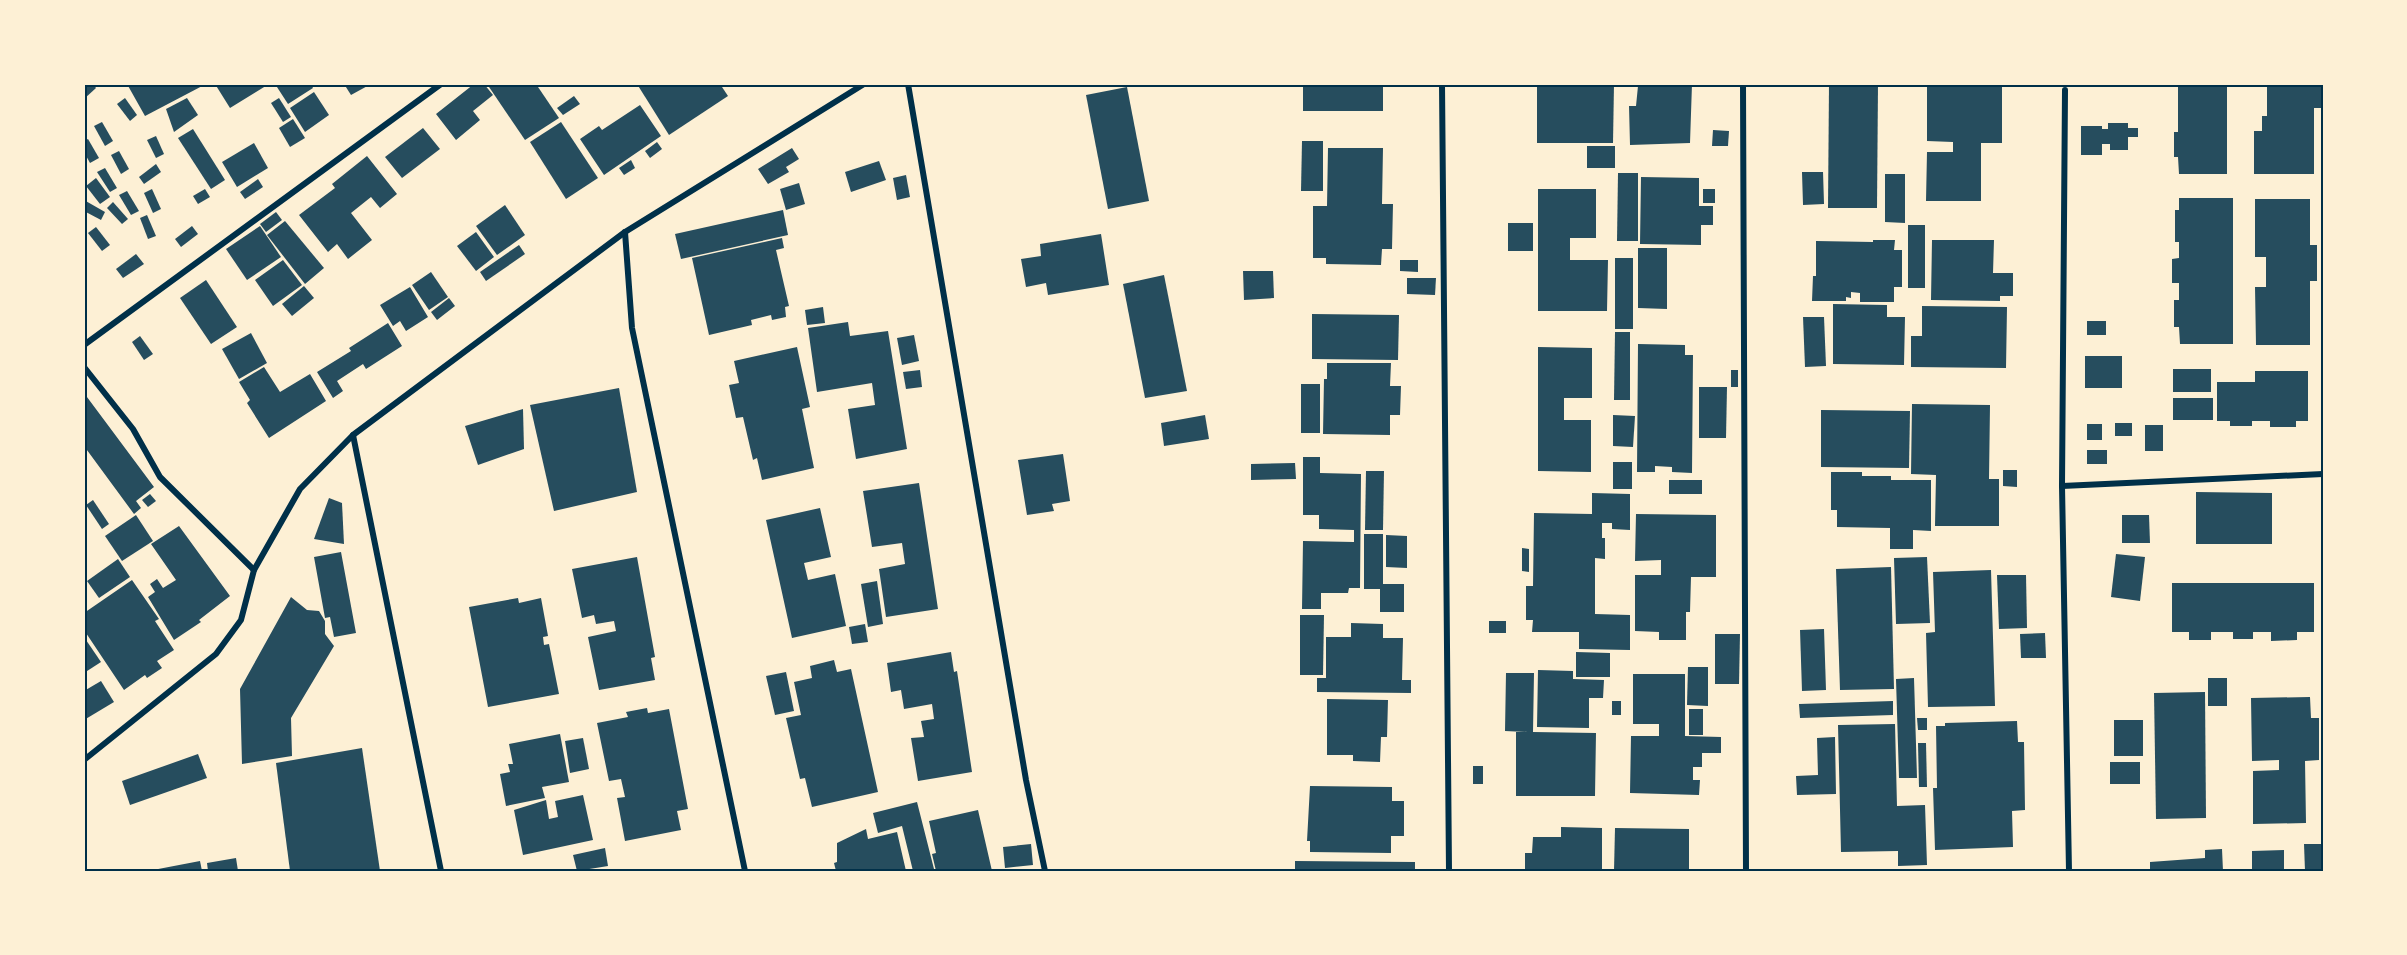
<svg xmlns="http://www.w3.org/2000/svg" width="2407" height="955" viewBox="0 0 2407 955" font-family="Inter,sans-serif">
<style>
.building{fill:#264d5e}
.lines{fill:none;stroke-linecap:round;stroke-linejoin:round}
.minor{stroke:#003049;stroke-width:6}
.neatline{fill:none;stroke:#003049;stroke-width:2}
</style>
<rect width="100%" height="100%" fill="#fdf0d5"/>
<g class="building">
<path d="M 84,84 L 93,84 L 96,88 L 84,99 Z"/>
<path d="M 127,84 L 206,84 L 145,116 Z"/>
<path d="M 215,84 L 269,84 L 230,108 Z"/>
<path d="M 275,84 L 311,84 L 313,88 L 288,104 Z"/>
<path d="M 344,84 L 371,84 L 351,95 Z"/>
<path d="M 474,84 L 484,84 L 493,95 L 473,111 L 480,120 L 456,140 L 436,114 Z"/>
<path d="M 487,84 L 536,84 L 559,118 L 525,140 Z"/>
<path d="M 637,84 L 720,84 L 728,96 L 669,135 Z"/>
<rect x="1303" y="84" width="80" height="27"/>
<path d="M 1537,84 L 1614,84 L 1613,143 L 1537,143 Z"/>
<path d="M 1653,84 L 1692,84 L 1690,143 L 1630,145 L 1629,106 L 1636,106 L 1638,86 L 1653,86 Z"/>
<path d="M 1829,84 L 1878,84 L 1877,208 L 1828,208 Z"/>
<path d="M 1939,84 L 2002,84 L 2002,143 L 1981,143 L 1981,201 L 1926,201 L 1927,152 L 1953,152 L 1953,142 L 1927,141 L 1927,87 L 1939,87 Z"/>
<path d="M 2178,84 L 2227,84 L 2227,174 L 2179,174 L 2178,157 L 2174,157 L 2174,132 L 2178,132 Z"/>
<path d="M 2254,84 L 2321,84 L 2321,108 L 2314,108 L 2314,174 L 2254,174 L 2254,131 L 2262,131 L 2262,116 L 2267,116 L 2267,87 L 2254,87 Z"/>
<path d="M 1127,87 L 1149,201 L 1108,209 L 1086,95 Z"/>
<path d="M 314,92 L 329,115 L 305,132 L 290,108 Z"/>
<path d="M 574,96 L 580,104 L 563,115 L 557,108 Z"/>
<path d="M 125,98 L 137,115 L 130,121 L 117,104 Z"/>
<path d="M 187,98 L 198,115 L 174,132 L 166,109 Z"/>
<path d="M 279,98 L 291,117 L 283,122 L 271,103 Z"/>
<path d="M 640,105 L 661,136 L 604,175 L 580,139 L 599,126 L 602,130 Z"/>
<path d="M 293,119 L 305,138 L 290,147 L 279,128 Z"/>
<path d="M 102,122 L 113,141 L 105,146 L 94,126 Z"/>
<path d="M 561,122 L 598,178 L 566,199 L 530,142 Z"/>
<path d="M 2108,123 L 2128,123 L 2128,128 L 2138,128 L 2138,137 L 2128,137 L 2128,150 L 2110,150 L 2110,144 L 2102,144 L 2102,155 L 2081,155 L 2081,126 L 2102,126 L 2102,129 L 2108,129 Z"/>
<path d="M 423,128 L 440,149 L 402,178 L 385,157 Z"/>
<path d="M 193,129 L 225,180 L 211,189 L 178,138 Z"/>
<path d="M 1713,130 L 1729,131 L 1728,146 L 1712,146 Z"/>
<path d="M 156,136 L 164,154 L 156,158 L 147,140 Z"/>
<path d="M 88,139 L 99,158 L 90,163 L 84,152 L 84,141 Z"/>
<path d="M 1302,141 L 1323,141 L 1323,191 L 1301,191 Z"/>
<path d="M 657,142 L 662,149 L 650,158 L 645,151 Z"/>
<path d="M 254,143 L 268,168 L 237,187 L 222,162 Z"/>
<rect x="1587" y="146" width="28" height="22"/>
<path d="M 792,148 L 799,159 L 786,167 L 789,172 L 768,184 L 758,169 Z"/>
<path d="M 1328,148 L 1383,148 L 1382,204 L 1393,204 L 1392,249 L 1382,249 L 1381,265 L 1326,264 L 1326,258 L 1313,258 L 1313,206 L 1327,206 Z"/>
<path d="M 119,151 L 129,169 L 121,174 L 111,155 Z"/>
<path d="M 367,156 L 397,194 L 380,208 L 371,197 L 351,213 L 372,240 L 348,259 L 337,244 L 328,252 L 299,215 L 335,188 L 332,184 Z"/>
<path d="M 631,160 L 635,168 L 624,175 L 619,168 Z"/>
<path d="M 879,161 L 886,180 L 851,192 L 845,172 Z"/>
<path d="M 156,164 L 161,172 L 144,184 L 139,177 Z"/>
<path d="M 105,168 L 117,188 L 110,192 L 97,172 Z"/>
<path d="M 1802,172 L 1823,172 L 1824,204 L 1803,205 Z"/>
<path d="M 1618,173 L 1638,173 L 1638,241 L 1617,241 Z"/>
<path d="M 1885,174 L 1905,174 L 1905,223 L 1885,222 Z"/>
<path d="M 906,175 L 910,197 L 897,200 L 893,178 Z"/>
<path d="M 1641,177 L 1699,178 L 1699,206 L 1713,206 L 1713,225 L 1701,225 L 1701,245 L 1640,244 Z"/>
<path d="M 96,178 L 110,197 L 100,204 L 86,186 Z"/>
<path d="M 258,179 L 263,187 L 245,199 L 240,192 Z"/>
<path d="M 799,183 L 805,204 L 786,210 L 780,189 Z"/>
<path d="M 152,189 L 161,209 L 153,213 L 144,193 Z"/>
<path d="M 205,189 L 210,197 L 198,204 L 193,196 Z"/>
<path d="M 1538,189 L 1596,189 L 1596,238 L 1570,238 L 1570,260 L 1608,260 L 1607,311 L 1538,311 Z"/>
<rect x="1703" y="189" width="12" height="14"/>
<path d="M 127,191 L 139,211 L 131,215 L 119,195 Z"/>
<path d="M 2179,198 L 2233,198 L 2233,344 L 2180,344 L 2179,327 L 2174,327 L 2174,300 L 2179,300 L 2179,283 L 2172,283 L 2172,259 L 2179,258 L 2179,242 L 2175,242 L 2175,210 L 2179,210 Z"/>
<path d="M 2255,199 L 2310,199 L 2310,245 L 2317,245 L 2317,281 L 2310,281 L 2310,345 L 2256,345 L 2255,287 L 2266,287 L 2266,257 L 2255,257 Z"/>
<path d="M 84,200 L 105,212 L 101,220 L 84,211 Z"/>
<path d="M 113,202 L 128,219 L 122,224 L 107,208 Z"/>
<path d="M 505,205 L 525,235 L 497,255 L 476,226 Z"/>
<path d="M 783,210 L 788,235 L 681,259 L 675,234 Z"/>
<path d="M 276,212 L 282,220 L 266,232 L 260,224 Z"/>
<path d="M 147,215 L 156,236 L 148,239 L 140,218 Z"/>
<path d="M 285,221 L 324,268 L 305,284 L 267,235 Z"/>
<rect x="1508" y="223" width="25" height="28"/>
<rect x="1908" y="225" width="17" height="63"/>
<path d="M 192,226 L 198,234 L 181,247 L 175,239 Z"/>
<path d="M 260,226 L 281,257 L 247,280 L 226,249 Z"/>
<path d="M 96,227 L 110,245 L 102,251 L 88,233 Z"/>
<path d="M 476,232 L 494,257 L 476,271 L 457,246 Z"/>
<path d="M 1101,234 L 1109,285 L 1048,295 L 1046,283 L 1026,287 L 1021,259 L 1041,256 L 1040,244 Z"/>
<path d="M 782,238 L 784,248 L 776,250 L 789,306 L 785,307 L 786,317 L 772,320 L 771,315 L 751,320 L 752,325 L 709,335 L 692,258 Z"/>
<path d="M 1873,240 L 1895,240 L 1894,250 L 1902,250 L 1902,287 L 1894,287 L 1894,302 L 1860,302 L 1860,293 L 1851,292 L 1851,298 L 1846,297 L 1846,301 L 1812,301 L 1813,276 L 1816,276 L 1816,241 L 1873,242 Z"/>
<path d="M 1932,240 L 1994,240 L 1993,273 L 2013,273 L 2013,296 L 2000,296 L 2000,301 L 1931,300 Z"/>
<path d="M 519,245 L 525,254 L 486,281 L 480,272 Z"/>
<path d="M 1638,248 L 1667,248 L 1667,309 L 1638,308 Z"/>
<path d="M 136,254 L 144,264 L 123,278 L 116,269 Z"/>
<rect x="1615" y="258" width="18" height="71"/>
<path d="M 283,260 L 302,285 L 273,306 L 255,280 Z"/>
<path d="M 1400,260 L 1418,260 L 1418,272 L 1400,271 Z"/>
<path d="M 1243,271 L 1273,271 L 1274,298 L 1244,300 Z"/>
<path d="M 431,272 L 448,297 L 429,310 L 412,285 Z"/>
<path d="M 1164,275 L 1187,391 L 1145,398 L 1123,284 Z"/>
<path d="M 1407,278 L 1436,278 L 1435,295 L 1407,294 Z"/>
<path d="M 206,280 L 237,327 L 211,344 L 180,298 Z"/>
<path d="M 304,286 L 314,298 L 292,316 L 282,304 Z"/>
<path d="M 410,287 L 428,317 L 406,331 L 400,321 L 393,326 L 380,305 Z"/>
<path d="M 449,298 L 455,306 L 437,320 L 431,312 Z"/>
<path d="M 1833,304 L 1887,305 L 1887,317 L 1905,317 L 1904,365 L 1833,364 Z"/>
<path d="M 1922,306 L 2007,307 L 2006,368 L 1911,367 L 1911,336 L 1922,336 Z"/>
<path d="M 823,307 L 825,323 L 807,325 L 805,310 Z"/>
<path d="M 1312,314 L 1399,315 L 1398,360 L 1312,359 Z"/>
<path d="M 1803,317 L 1824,317 L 1826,366 L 1805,367 Z"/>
<rect x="2087" y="321" width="19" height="14"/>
<path d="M 848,322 L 850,336 L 888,331 L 907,449 L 856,459 L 848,409 L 875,405 L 872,383 L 817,392 L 808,328 Z"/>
<path d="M 388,323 L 402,346 L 366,369 L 363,364 L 337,381 L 343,391 L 333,398 L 317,372 L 351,351 L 349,348 Z"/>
<path d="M 1615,332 L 1630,332 L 1630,400 L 1614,400 Z"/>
<path d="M 251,333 L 267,363 L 239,379 L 222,349 Z"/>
<path d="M 914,335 L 919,361 L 902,365 L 897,338 Z"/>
<path d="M 140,336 L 153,354 L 144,360 L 132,342 Z"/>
<path d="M 1638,344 L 1685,345 L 1685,355 L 1693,355 L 1692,473 L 1672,472 L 1672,467 L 1655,466 L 1655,472 L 1637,472 Z"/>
<path d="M 797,347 L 810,407 L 802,409 L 814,468 L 762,480 L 757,458 L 753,460 L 743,417 L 736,418 L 729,385 L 739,383 L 734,361 Z"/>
<path d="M 1538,347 L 1592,348 L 1592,398 L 1564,398 L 1564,420 L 1591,420 L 1591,472 L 1538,471 Z"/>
<rect x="2085" y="356" width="37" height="32"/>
<path d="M 1327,363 L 1391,363 L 1390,386 L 1401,386 L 1400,415 L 1390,415 L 1390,435 L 1323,434 L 1324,379 L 1327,379 Z"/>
<path d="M 264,367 L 280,392 L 310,374 L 326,401 L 269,438 L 247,403 L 250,400 L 239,382 Z"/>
<rect x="2173" y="369" width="38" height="23"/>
<path d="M 920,370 L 922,387 L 906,389 L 903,372 Z"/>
<rect x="1731" y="370" width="7" height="17"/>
<path d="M 2255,371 L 2308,371 L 2308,421 L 2296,421 L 2296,427 L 2270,427 L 2270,421 L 2252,421 L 2252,426 L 2230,426 L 2230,421 L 2217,421 L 2217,382 L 2255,382 Z"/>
<rect x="1301" y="384" width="19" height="49"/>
<path d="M 1699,387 L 1727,387 L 1726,438 L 1699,438 Z"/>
<path d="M 619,388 L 637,492 L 554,511 L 530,405 Z"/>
<path d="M 84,393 L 154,487 L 136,501 L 141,508 L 134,514 L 84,446 Z"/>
<rect x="2173" y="398" width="40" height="22"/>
<path d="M 1912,404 L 1990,405 L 1989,479 L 1999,479 L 1999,526 L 1935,526 L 1936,475 L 1911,474 Z"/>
<path d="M 523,409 L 524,449 L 478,465 L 465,426 Z"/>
<path d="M 1821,410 L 1910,411 L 1909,468 L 1821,467 Z"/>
<path d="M 1205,415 L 1209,439 L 1164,446 L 1161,423 Z"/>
<path d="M 1613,415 L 1635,416 L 1633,447 L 1613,446 Z"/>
<rect x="2115" y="423" width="17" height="13"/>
<rect x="2087" y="424" width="15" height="16"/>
<rect x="2145" y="425" width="18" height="26"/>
<rect x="2087" y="450" width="20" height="14"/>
<path d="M 1063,454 L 1070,501 L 1052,504 L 1054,511 L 1027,515 L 1018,460 Z"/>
<path d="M 1303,457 L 1320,457 L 1320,473 L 1361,474 L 1360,588 L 1349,588 L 1348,593 L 1321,593 L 1321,609 L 1302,609 L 1303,541 L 1354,542 L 1354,530 L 1319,529 L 1319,515 L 1303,515 Z"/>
<rect x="1613" y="462" width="19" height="27"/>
<path d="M 1295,463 L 1296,479 L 1251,480 L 1251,464 Z"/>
<path d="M 2003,470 L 2017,470 L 2017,487 L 2003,486 Z"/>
<path d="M 1366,471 L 1384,471 L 1383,530 L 1365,530 Z"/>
<path d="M 1831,472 L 1862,472 L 1862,476 L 1891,476 L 1891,480 L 1931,480 L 1931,531 L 1913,530 L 1913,549 L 1890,549 L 1890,528 L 1837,527 L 1837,510 L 1831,510 Z"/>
<rect x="1669" y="480" width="33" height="14"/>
<path d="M 919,483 L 938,609 L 886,617 L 879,569 L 905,564 L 902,543 L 872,547 L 863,491 Z"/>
<path d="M 2196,492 L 2272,493 L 2272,544 L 2196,544 Z"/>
<path d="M 1592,493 L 1630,494 L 1630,530 L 1612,529 L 1612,523 L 1602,523 L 1602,538 L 1605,538 L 1605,559 L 1595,558 L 1595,614 L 1630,615 L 1630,650 L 1579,649 L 1579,632 L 1532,632 L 1533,620 L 1526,620 L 1526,586 L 1533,586 L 1534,513 L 1592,514 Z"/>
<path d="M 150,494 L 156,501 L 148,507 L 142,500 Z"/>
<path d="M 329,498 L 342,503 L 344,544 L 314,539 Z"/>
<path d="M 93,500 L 109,524 L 102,529 L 86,505 Z"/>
<path d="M 820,508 L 831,557 L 804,563 L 808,580 L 835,574 L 846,626 L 792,638 L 766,520 Z"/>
<path d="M 1636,514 L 1716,515 L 1716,577 L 1691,577 L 1690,612 L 1686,612 L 1686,640 L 1659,640 L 1659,632 L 1635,631 L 1635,575 L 1661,575 L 1661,560 L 1635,561 Z"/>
<path d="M 136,515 L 153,541 L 122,561 L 105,536 Z"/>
<path d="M 2122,515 L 2149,515 L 2150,543 L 2122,543 Z"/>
<path d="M 179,526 L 230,596 L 199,620 L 201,622 L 174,640 L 148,597 L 155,592 L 150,584 L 157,579 L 163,588 L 176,580 L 151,544 Z"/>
<path d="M 1364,534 L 1383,534 L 1383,584 L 1404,584 L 1404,612 L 1380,612 L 1380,589 L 1364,589 Z"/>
<path d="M 1386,535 L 1407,536 L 1407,568 L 1386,567 Z"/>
<path d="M 1522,548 L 1529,549 L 1529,572 L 1522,571 Z"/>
<path d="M 341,552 L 356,633 L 334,637 L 330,617 L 325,618 L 314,557 Z"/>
<path d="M 2116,554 L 2145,557 L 2140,601 L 2111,597 Z"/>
<path d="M 637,557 L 655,657 L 651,658 L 655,680 L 599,690 L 588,637 L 616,631 L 614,621 L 596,624 L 594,615 L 582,618 L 572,569 Z"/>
<path d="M 1927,557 L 1930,623 L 1896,624 L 1894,558 Z"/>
<path d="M 118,559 L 130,577 L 99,598 L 87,581 Z"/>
<path d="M 1891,567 L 1894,689 L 1840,690 L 1836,569 Z"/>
<path d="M 1991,570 L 1995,706 L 1928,707 L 1926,633 L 1935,632 L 1933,572 Z"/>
<path d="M 1997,575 L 2026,575 L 2027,628 L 1999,629 Z"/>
<path d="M 132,580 L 159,619 L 155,621 L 174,650 L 157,661 L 162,668 L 147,678 L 145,675 L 124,690 L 84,630 L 84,613 Z"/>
<path d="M 877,581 L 883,624 L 868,627 L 861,584 Z"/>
<path d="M 2172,583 L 2314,583 L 2314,632 L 2297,632 L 2297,640 L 2271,641 L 2271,632 L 2253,632 L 2253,639 L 2233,639 L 2233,632 L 2211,632 L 2211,640 L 2189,640 L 2189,632 L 2172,632 Z"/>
<path d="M 291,597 L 307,610 L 319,611 L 325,621 L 325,634 L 334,646 L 291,718 L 292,756 L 242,764 L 240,689 Z"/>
<path d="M 518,598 L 519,603 L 541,598 L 548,636 L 543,637 L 544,645 L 549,644 L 559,694 L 488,707 L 469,607 Z"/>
<path d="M 1300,615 L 1324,615 L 1323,675 L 1300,675 Z"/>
<rect x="1489" y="621" width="17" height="12"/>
<path d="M 1351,623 L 1383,624 L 1383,638 L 1403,638 L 1402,680 L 1411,680 L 1411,693 L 1317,692 L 1317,678 L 1326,678 L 1326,637 L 1351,637 Z"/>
<path d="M 865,624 L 868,642 L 852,644 L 849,627 Z"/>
<path d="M 1824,629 L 1826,690 L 1802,691 L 1800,630 Z"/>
<path d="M 2045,633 L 2046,658 L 2021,658 L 2020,634 Z"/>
<path d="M 1715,634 L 1740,634 L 1739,684 L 1715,684 Z"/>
<path d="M 84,637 L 101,662 L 84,673 Z"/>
<path d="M 951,652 L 954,672 L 957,671 L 972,772 L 918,781 L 911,738 L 924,737 L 921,721 L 934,719 L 932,704 L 904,709 L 901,690 L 891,692 L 887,663 Z"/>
<path d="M 1576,652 L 1610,653 L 1610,677 L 1576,677 Z"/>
<path d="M 834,660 L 837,672 L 851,669 L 878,792 L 812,807 L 805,778 L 800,779 L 786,718 L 801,715 L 794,682 L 812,678 L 810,666 Z"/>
<path d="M 1688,667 L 1708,667 L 1708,706 L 1687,705 Z"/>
<path d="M 1538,670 L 1573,671 L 1573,679 L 1604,680 L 1603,698 L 1589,698 L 1589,728 L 1537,727 Z"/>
<path d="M 786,672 L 794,711 L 775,715 L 766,676 Z"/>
<path d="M 1506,673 L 1534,673 L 1533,732 L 1596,733 L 1595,796 L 1516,796 L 1516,732 L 1528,732 L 1505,731 Z"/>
<path d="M 1633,674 L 1685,674 L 1685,736 L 1721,737 L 1721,753 L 1702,753 L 1702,767 L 1693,767 L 1693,780 L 1700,780 L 1699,795 L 1630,793 L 1631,736 L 1659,736 L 1659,724 L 1633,724 Z"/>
<path d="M 1914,678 L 1917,778 L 1899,778 L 1896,679 Z"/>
<rect x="2208" y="678" width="19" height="28"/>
<path d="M 101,681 L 114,702 L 84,720 L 84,691 Z"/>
<path d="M 2205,692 L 2206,818 L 2156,819 L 2154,693 Z"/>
<path d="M 2310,697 L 2311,718 L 2319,718 L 2319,760 L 2305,761 L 2306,823 L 2253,824 L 2253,771 L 2279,770 L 2279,760 L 2252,761 L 2251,698 Z"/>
<path d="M 1327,699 L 1388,700 L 1387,737 L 1381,737 L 1380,762 L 1353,761 L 1353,755 L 1327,755 Z"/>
<rect x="1612" y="701" width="9" height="14"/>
<path d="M 1893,701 L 1893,715 L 1800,718 L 1799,704 Z"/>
<path d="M 647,708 L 648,713 L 669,709 L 688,809 L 677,811 L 681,830 L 625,841 L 617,798 L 625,797 L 621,779 L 609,781 L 597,723 L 628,717 L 626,712 Z"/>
<rect x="1689" y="709" width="14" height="26"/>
<path d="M 1917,718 L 1927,718 L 1927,730 L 1918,730 Z"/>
<rect x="2114" y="720" width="29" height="36"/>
<path d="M 2017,721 L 2018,742 L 2024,742 L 2025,810 L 2012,811 L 2013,847 L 1935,850 L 1933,788 L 1937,788 L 1936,726 L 1945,726 L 1945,723 Z"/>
<path d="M 1895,724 L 1897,806 L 1925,805 L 1927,865 L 1898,866 L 1898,851 L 1841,852 L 1838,725 Z"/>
<path d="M 560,734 L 569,782 L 542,787 L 545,798 L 506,806 L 500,774 L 510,772 L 508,764 L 513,764 L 509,744 Z"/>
<path d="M 1835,737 L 1836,794 L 1797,795 L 1796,776 L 1818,775 L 1817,738 Z"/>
<path d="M 583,738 L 589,769 L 570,773 L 565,741 Z"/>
<path d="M 1918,743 L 1926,743 L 1927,787 L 1919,787 Z"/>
<path d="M 362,748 L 380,871 L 290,871 L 276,763 Z"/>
<path d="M 198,754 L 207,778 L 130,805 L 122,781 Z"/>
<rect x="2110" y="762" width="30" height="22"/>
<rect x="1473" y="766" width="10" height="18"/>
<path d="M 1310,786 L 1392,787 L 1392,801 L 1404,801 L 1404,836 L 1391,836 L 1391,853 L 1310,852 L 1310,841 L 1307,841 Z"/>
<path d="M 583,795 L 593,840 L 523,855 L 514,810 L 546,800 L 549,819 L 558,817 L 555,801 Z"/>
<path d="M 917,802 L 934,869 L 926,871 L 913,871 L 902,826 L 878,833 L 873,813 Z"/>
<path d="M 978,810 L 992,871 L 936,871 L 932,854 L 936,853 L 929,821 Z"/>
<path d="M 1561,827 L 1602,828 L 1602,871 L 1525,871 L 1525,853 L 1532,853 L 1533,837 L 1561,837 Z"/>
<path d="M 1615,828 L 1689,829 L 1689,871 L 1614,871 Z"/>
<path d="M 866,829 L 868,839 L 897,832 L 906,871 L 836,871 L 834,863 L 837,862 L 837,843 Z"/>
<path d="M 1031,844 L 1033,865 L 1005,868 L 1003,847 Z"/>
<path d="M 2304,844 L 2323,844 L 2323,871 L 2305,871 Z"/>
<path d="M 605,848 L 608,866 L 577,871 L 573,855 Z"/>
<path d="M 2222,849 L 2223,871 L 2150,871 L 2150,862 L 2205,858 L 2205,850 Z"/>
<path d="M 2284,850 L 2284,871 L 2252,871 L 2252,851 Z"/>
<path d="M 236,858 L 238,871 L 208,871 L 207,863 Z"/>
<path d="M 200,861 L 202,871 L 153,871 L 153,870 Z"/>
<path d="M 1295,861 L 1415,862 L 1415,871 L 1295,871 Z"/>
</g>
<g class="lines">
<g class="minor">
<path d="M 908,84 L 1026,780 L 1045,871"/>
<path d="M 1442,84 L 1449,871"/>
<path d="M 1743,84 L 1746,871"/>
<path d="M 2065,90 L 2062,486 L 2069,871"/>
<path d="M 625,232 L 632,328 L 745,871"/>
<path d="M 84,345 L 441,84"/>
<path d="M 84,367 L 133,429 L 160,477 L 254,570"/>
<path d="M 353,435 L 441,871"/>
<path d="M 2062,486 L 2323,474"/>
<path d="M 84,760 L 216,654 L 241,620 L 254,570 L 300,489 L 353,435 L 625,232 L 864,84"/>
</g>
</g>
<rect width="2407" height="955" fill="none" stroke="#fdf0d5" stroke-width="171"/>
<rect x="86" y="86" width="2236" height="784" class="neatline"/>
</svg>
